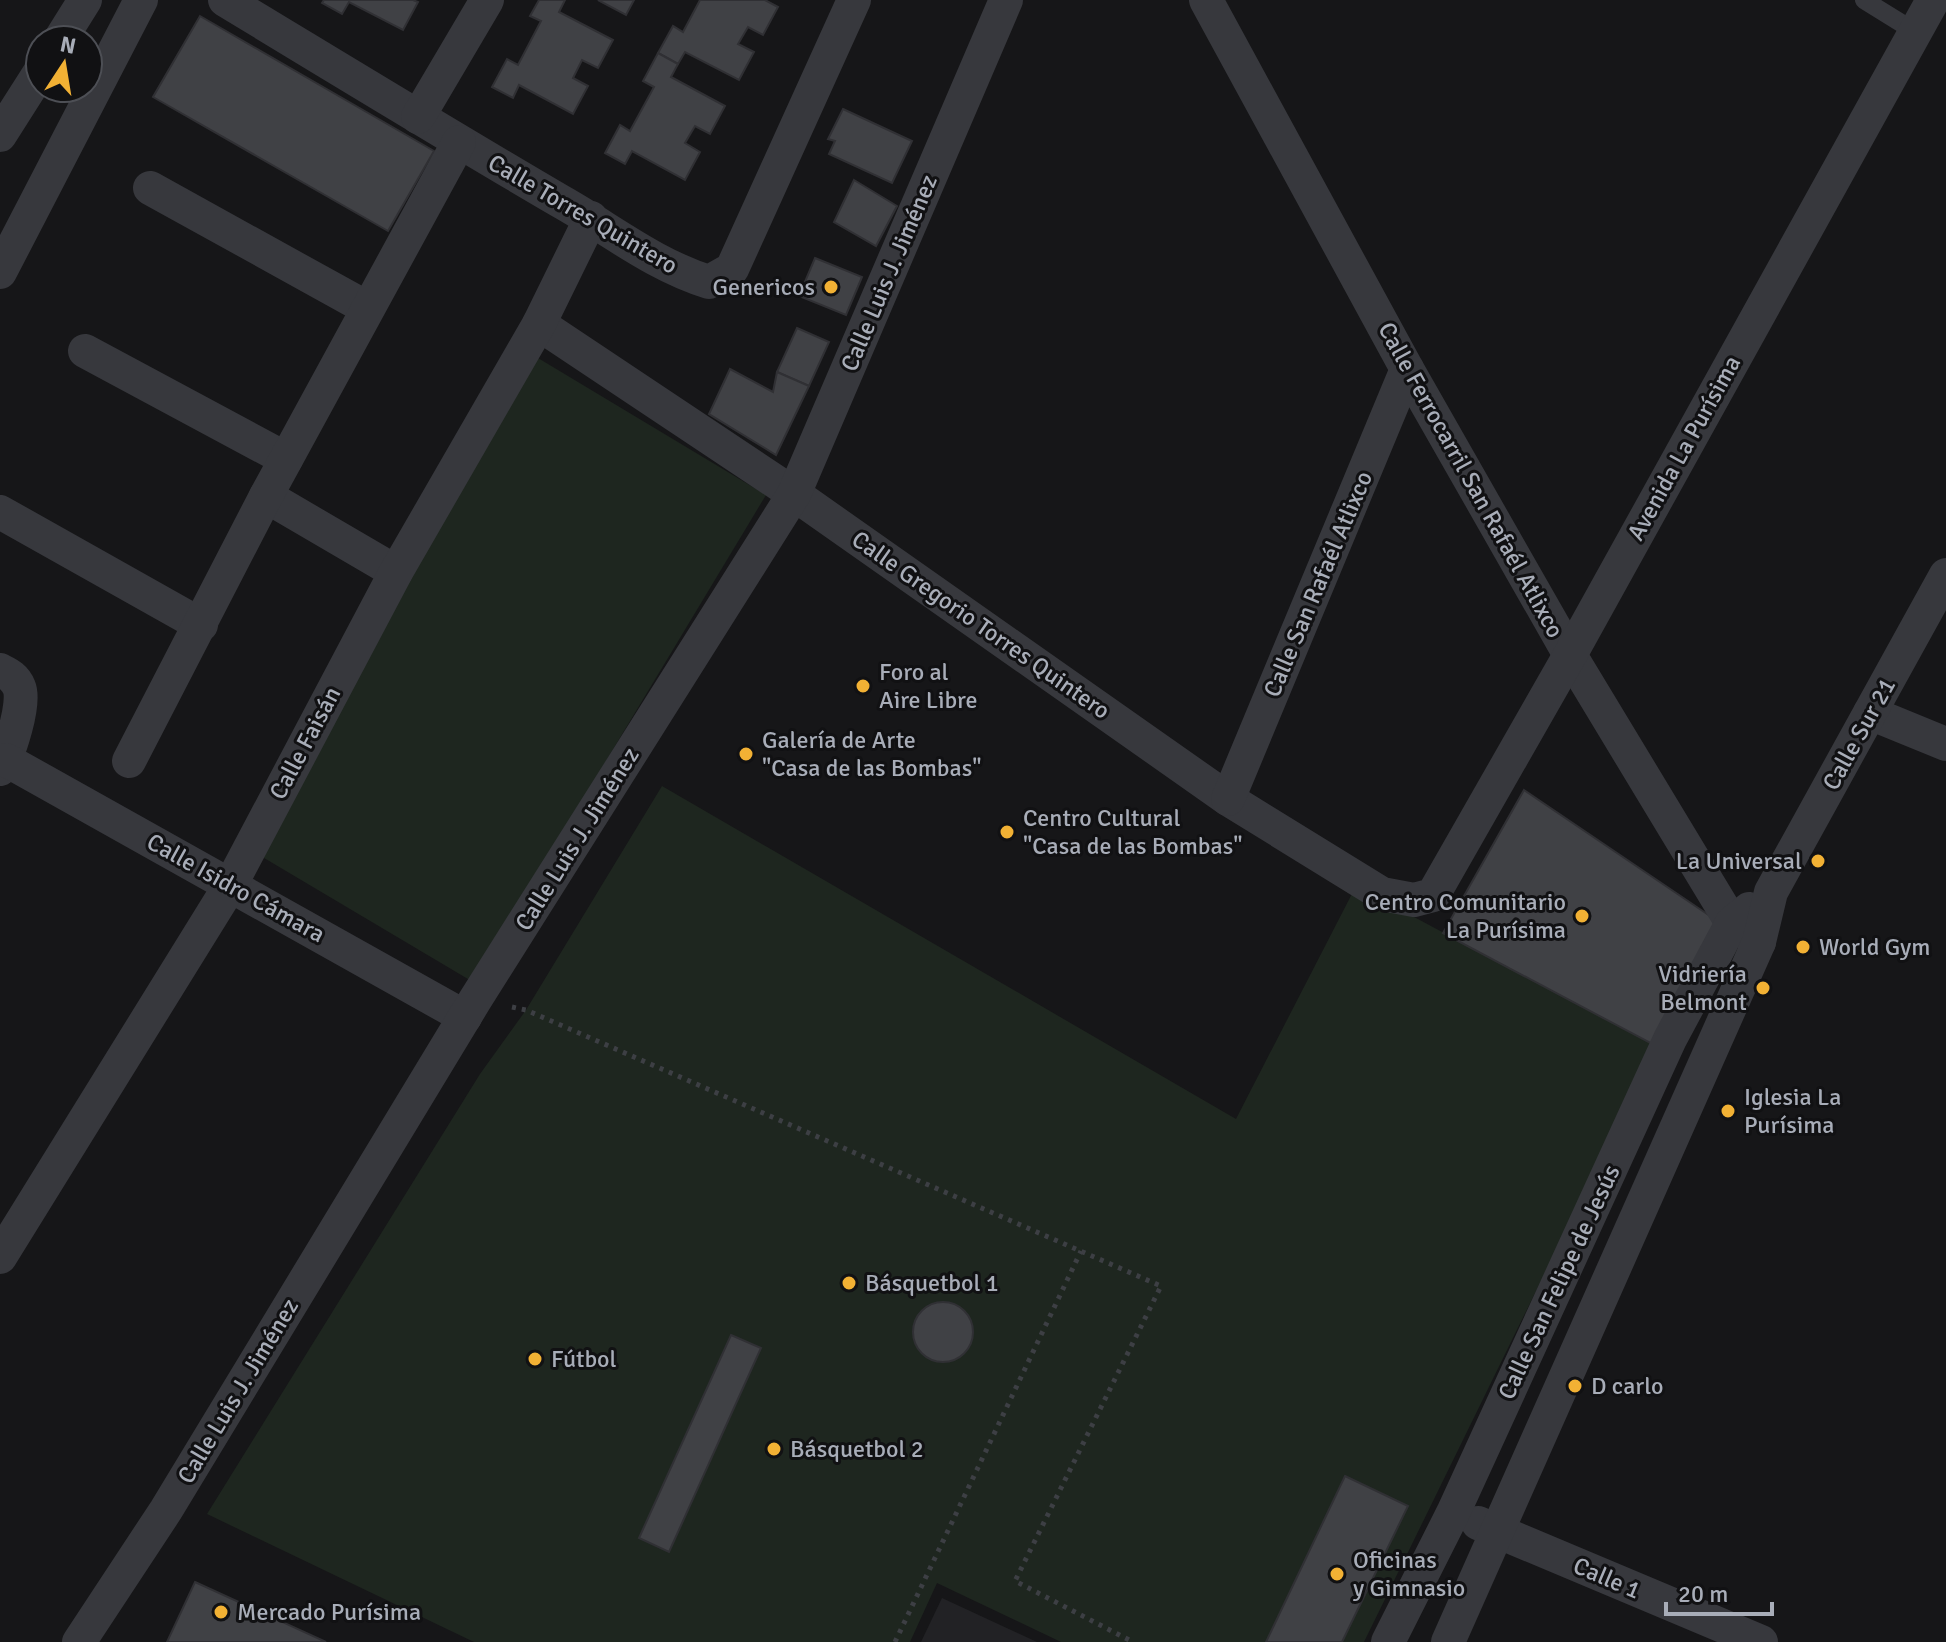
<svg xmlns="http://www.w3.org/2000/svg" width="1946" height="1642" viewBox="0 0 1946 1642" font-family="Signika,sans-serif">
<style>
.built{fill:#222225}
.green{fill:#1e261f}
.building{fill:#404145;stroke:#303034;stroke-width:2}
.lines{fill:none;stroke-linecap:round;stroke-linejoin:round}
.path{stroke:#3d3f44;stroke-width:5;stroke-dasharray:4 6;stroke-linecap:butt}
.service{stroke:#37383d;stroke-width:18}
.minor{stroke:#37383d;stroke-width:34}
.poi-dot{fill:#f2b134;stroke:#111113;stroke-width:3}
.labels{text-anchor:middle;stroke-width:6;stroke-linejoin:round;paint-order:stroke}
.street-label{font-size:24px;fill:#a8adb8;stroke:#111113}
.poi-label{font-size:24px;fill:#a8adb8;stroke:#111113;text-anchor:start}
</style>
<rect width="100%" height="100%" fill="#161618"/>
<path class="built" d="M 942,1598 L 1037,1642 L 921,1642 Z"/>
<g class="green">
<path d="M 538,358 L 766,495 L 473,982 L 244,846 Z"/>
<path d="M 662,786 L 1236,1119 L 1356,886 L 1656,1046 L 1364,1642 L 1061,1642 L 937,1583 L 910,1642 L 474,1642 L 207,1514 L 480,1074 L 526,1010 Z"/>
</g>
<g class="building">
<path d="M 324,0 L 413,0 L 418,2 L 403,30 L 349,2 L 342,14 L 322,3 Z"/>
<path d="M 539,0 L 565,0 L 559,12 L 613,40 L 598,68 L 582,60 L 573,78 L 588,86 L 573,114 L 519,85 L 513,98 L 492,87 L 507,59 L 518,65 L 541,21 L 530,16 Z"/>
<path d="M 598,0 L 634,0 L 626,15 Z"/>
<path d="M 700,0 L 765,0 L 778,7 L 763,35 L 748,27 L 738,44 L 754,52 L 739,80 L 685,52 L 678,64 L 658,53 L 673,26 L 683,32 Z"/>
<path d="M 200,16 L 434,151 L 388,231 L 153,97 Z"/>
<path d="M 658,53 L 678,64 L 671,77 L 725,106 L 710,134 L 695,126 L 685,143 L 700,152 L 685,180 L 632,151 L 625,164 L 605,153 L 620,125 L 630,131 L 654,87 L 643,81 Z"/>
<path d="M 843,109 L 912,141 L 892,183 L 829,154 L 835,141 L 828,139 Z"/>
<path d="M 854,180 L 897,206 L 876,246 L 834,222 Z"/>
<path d="M 815,258 L 862,277 L 846,315 L 799,296 Z"/>
<path d="M 797,328 L 829,342 L 809,386 L 777,372 Z"/>
<path d="M 730,369 L 773,392 L 777,372 L 809,386 L 776,455 L 709,414 Z"/>
<path d="M 1524,790 L 1716,920 L 1656,1046 L 1443,933 Z"/>
<circle cx="943" cy="1332" r="30"/>
<path d="M 731,1335 L 761,1348 L 669,1552 L 639,1538 Z"/>
<path d="M 1345,1476 L 1408,1506 L 1342,1642 L 1266,1642 Z"/>
<path d="M 195,1582 L 326,1642 L 167,1642 Z"/>
</g>
<g class="lines">
<g class="path">
<path d="M 512,1007 L 526,1010 L 1161,1286 L 1015,1581 L 1133,1642"/>
<path d="M 895,1642 L 1081,1251"/>
</g>
<path class="service" d="M 1864,0 L 1914,31"/>
<g class="minor">
<path d="M 225,0 C 336,67 447,135 560,201 C 610,229 654,265 709,282 L 732,269 L 854,0"/>
<path d="M 1206,0 L 1407,369 L 1570,655 L 1732,923 L 1759,942"/>
<path d="M 60,40 L 85,0"/>
<path d="M 418,117 L 487,0"/>
<path d="M 0,135 L 40,72"/>
<path d="M 150,188 L 367,308"/>
<path d="M 0,272 L 141,0"/>
<path d="M 539,324 L 794,494 L 1228,799 L 1382,894 L 1414,900 L 1433,895 L 1570,655 L 1933,0"/>
<path d="M 85,351 L 286,459"/>
<path d="M 266,496 L 396,572"/>
<path d="M 0,512 L 201,625"/>
<path d="M 0,670 C 8,674 15,677 19,687 C 26,703 9,754 0,769"/>
<path d="M 1870,713 L 1946,744"/>
<path d="M 6,760 L 465,1017"/>
<path d="M 129,761 L 266,496 L 459,142"/>
<path d="M 1228,799 L 1407,369"/>
<path d="M 0,1257 L 231,884 L 396,572 L 539,324 L 591,218"/>
<path d="M 1478,1523 L 1761,1642"/>
<path d="M 79,1642 L 166,1510 L 475,1000 L 794,494 L 1006,0"/>
<path d="M 1388,1642 L 1453,1513 L 1670,1039 L 1732,923 L 1749,909"/>
<path d="M 1448,1642 L 1759,942 L 1771,892 L 1946,575"/>
</g>
</g>
<g class="poi-dot">
<circle cx="831" cy="287" r="8"/>
<circle cx="863" cy="686" r="8"/>
<circle cx="746" cy="754" r="8"/>
<circle cx="1007" cy="832" r="8"/>
<circle cx="1818" cy="861" r="8"/>
<circle cx="1582" cy="916" r="8"/>
<circle cx="1803" cy="947" r="8"/>
<circle cx="1763" cy="988" r="8"/>
<circle cx="1728" cy="1111" r="8"/>
<circle cx="849" cy="1283" r="8"/>
<circle cx="535" cy="1359" r="8"/>
<circle cx="1575" cy="1386" r="8"/>
<circle cx="774" cy="1449" r="8"/>
<circle cx="1337" cy="1574" r="8"/>
<circle cx="221" cy="1612" r="8"/>
</g>
<g class="labels">
<g class="street-label">
<text transform="translate(583 214) rotate(30)" y="8">Calle Torres Quintero</text>
<text transform="translate(889 273) rotate(-67)" y="8">Calle Luis J. Jiménez</text>
<text transform="translate(1684 448) rotate(-61)" y="8">Avenida La Purísima</text>
<text transform="translate(1471 480) rotate(61)" y="8">Calle Ferrocarril San Rafaél Atlixco</text>
<text transform="translate(1318 584) rotate(-67)" y="8">Calle San Rafaél Atlixco</text>
<text transform="translate(981 625) rotate(35)" y="8">Calle Gregorio Torres Quintero</text>
<text transform="translate(1859 734) rotate(-61)" y="8">Calle Sur 21</text>
<text transform="translate(305 743) rotate(-62)" y="8">Calle Faisán</text>
<text transform="translate(577 839) rotate(-58)" y="8">Calle Luis J. Jiménez</text>
<text transform="translate(236 888) rotate(29)" y="8">Calle Isidro Cámara</text>
<text transform="translate(1559 1282) rotate(-65)" y="8">Calle San Felipe de Jesús</text>
<text transform="translate(238 1391) rotate(-59)" y="8">Calle Luis J. Jiménez</text>
<text transform="translate(1607 1578) rotate(23)" y="8">Calle 1</text>
</g>
<g class="poi-label">
<text x="815" y="295" text-anchor="end">Genericos</text>
<text x="879" y="680">Foro al<tspan x="879" dy="28">Aire Libre</tspan></text>
<text x="762" y="748">Galería de Arte<tspan x="762" dy="28">"Casa de las Bombas"</tspan></text>
<text x="1023" y="826">Centro Cultural<tspan x="1023" dy="28">"Casa de las Bombas"</tspan></text>
<text x="1802" y="869" text-anchor="end">La Universal</text>
<text x="1566" y="910" text-anchor="end">Centro Comunitario<tspan x="1566" dy="28">La Purísima</tspan></text>
<text x="1819" y="955">World Gym</text>
<text x="1747" y="982" text-anchor="end">Vidriería<tspan x="1747" dy="28">Belmont</tspan></text>
<text x="1744" y="1105">Iglesia La<tspan x="1744" dy="28">Purísima</tspan></text>
<text x="865" y="1291">Básquetbol 1</text>
<text x="551" y="1367">Fútbol</text>
<text x="1591" y="1394">D carlo</text>
<text x="790" y="1457">Básquetbol 2</text>
<text x="1353" y="1568">Oficinas<tspan x="1353" dy="28">y Gimnasio</tspan></text>
<text x="237" y="1620">Mercado Purísima</text>
</g>
</g>
<g transform="translate(64 64) rotate(12)"><circle r="38" fill="#111113" stroke="#4d4f55" stroke-width="2"/>
<path d="M0-6L14 30L0 20L-14 30Z" fill="#f2b134"/>
<text y="-12" font-size="22" font-weight="bold" text-anchor="middle" fill="#a8adb8">N</text>
</g>
<path d="M1666 1602v12h106v-12" fill="none" stroke="#a8adb8" stroke-width="4"/>
<text x="1678" y="1602" font-size="24" fill="#a8adb8" stroke="#111113" stroke-width="6" paint-order="stroke">20 m</text>
</svg>
